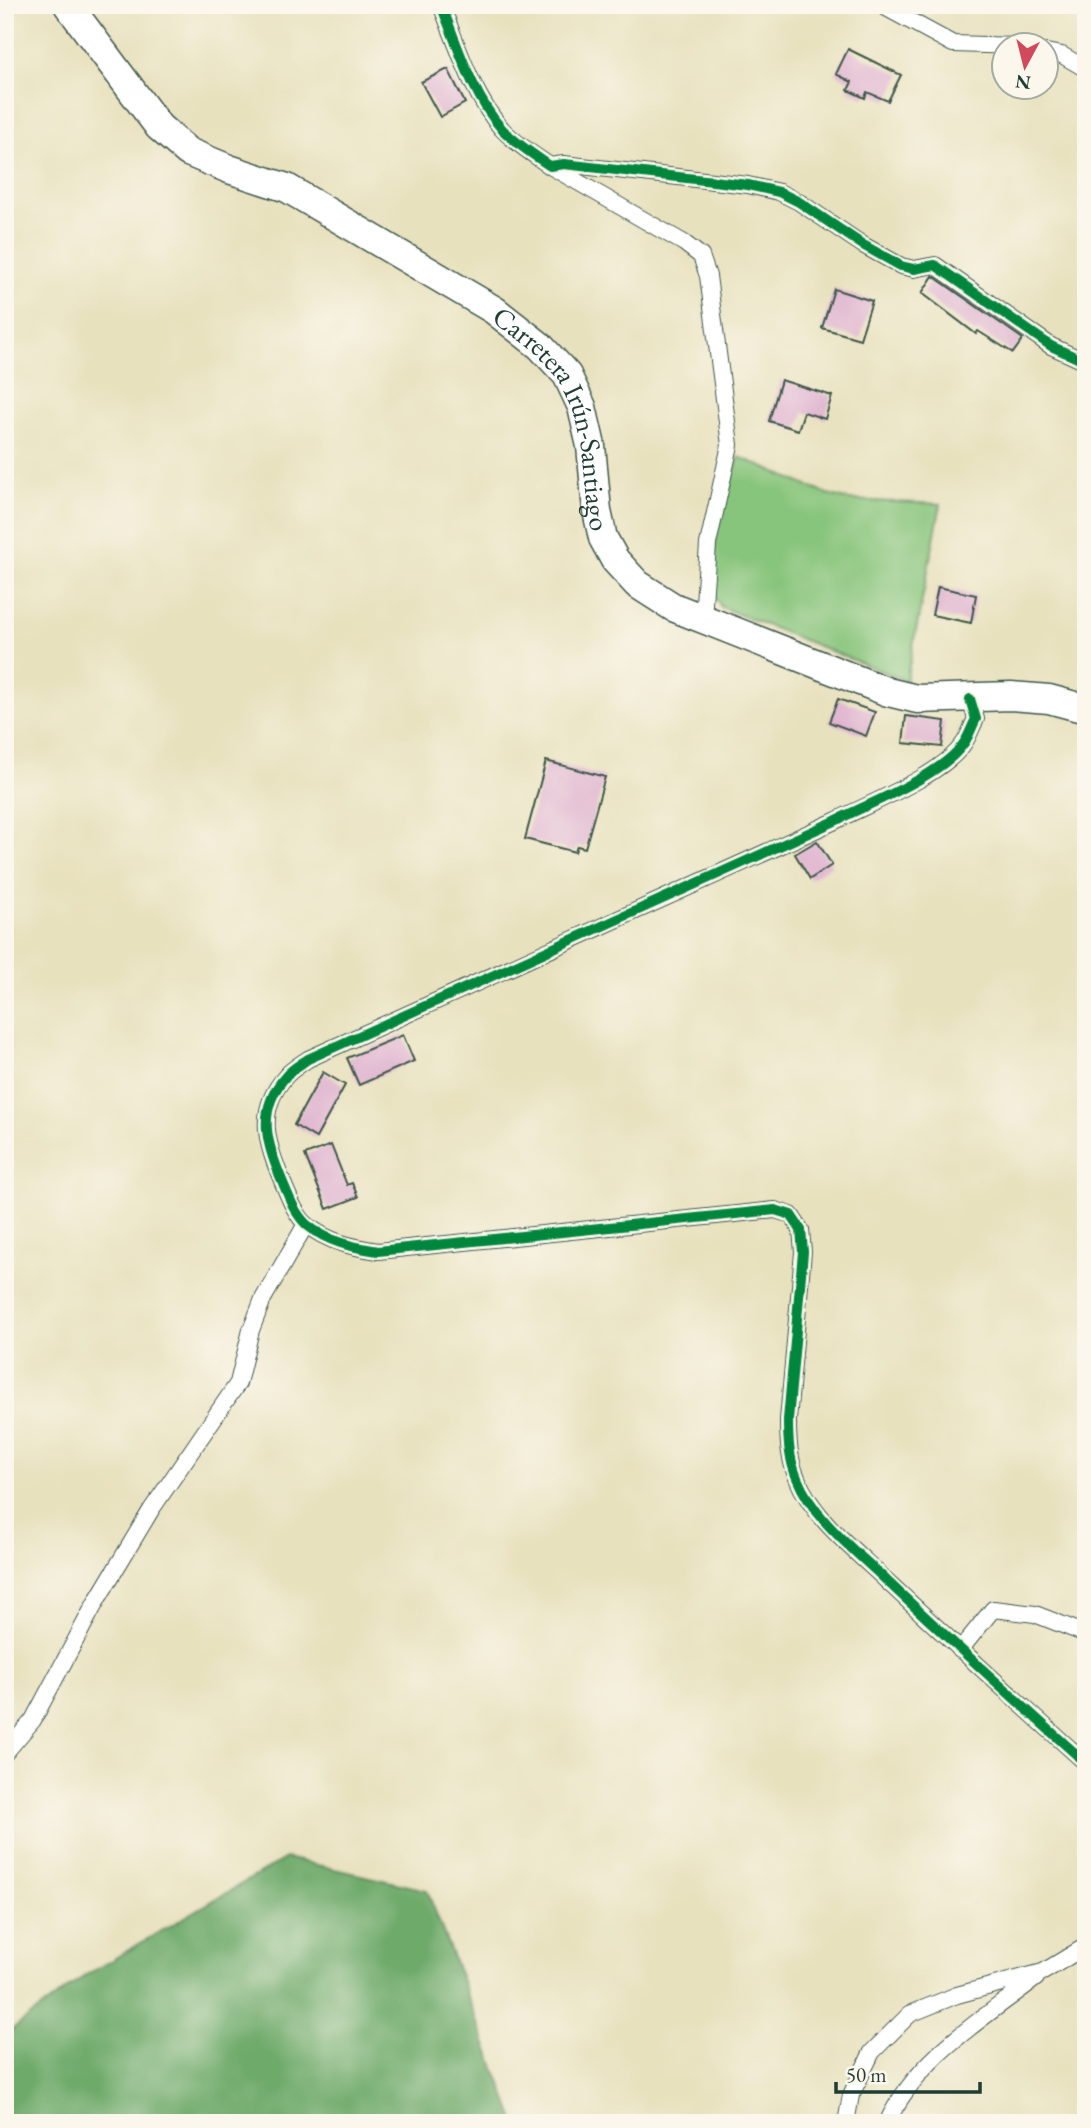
<svg xmlns="http://www.w3.org/2000/svg" width="1091" height="2128" viewBox="0 0 1091 2128" font-family="'EB Garamond',serif">
<style>
.green{fill:#88c57b;stroke:#548158;stroke-width:2}
.forest{fill:#6eaa6b;stroke:#467450;stroke-width:2}
.building{fill:#dfb3cf}
.lines{fill:none;stroke-linecap:round;stroke-linejoin:round}
.street-casing{stroke:#3d5649;stroke-width:18}
.highway-casing{stroke:#3d5649;stroke-width:31}
.street{stroke:#fff;stroke-width:16}
.highway{stroke:#fff;stroke-width:28}
.cycleway-casing{stroke:#fbf7ec;stroke-width:15}
.cycleway{stroke:#00873e;stroke-width:10}
.labels{text-anchor:middle;stroke-width:6;stroke-linejoin:round;paint-order:stroke}
.street-label{font-size:28px;fill:#1f3d34;stroke:#fbf7ec}
</style>
<rect width="100%" height="100%" fill="#fbf7ec"/>
<filter id="ink" filterUnits="userSpaceOnUse"><feTurbulence type="fractalNoise" baseFrequency=".0143" numOctaves="2"/><feDisplacementMap in="SourceGraphic" scale="14" xChannelSelector="R" yChannelSelector="G"/><feConvolveMatrix kernelMatrix="1 2 1 2 8 2 1 2 1" color-interpolation-filters="sRGB"/></filter>
<filter id="wash" filterUnits="userSpaceOnUse"><feTurbulence type="fractalNoise" baseFrequency=".00686" numOctaves="4" result="noise"/><feDisplacementMap in="SourceGraphic" scale="28" xChannelSelector="R" yChannelSelector="G"/><feGaussianBlur stdDeviation="1.57" result="paint"/><feColorMatrix in="noise" values="0 0 0 0 0 0 0 0 0 0 0 0 0 0 0 0 0 1.4 0 .05"/><feComposite in="paint" operator="in"/></filter>
<g filter="url(#wash)">
<rect width="100%" height="100%" fill="#e8e1be"/>
<path class="green" d="M 739,457 L 824,493 L 849,500 L 941,504 L 906,681 L 721,607 L 712,592 L 716,531 Z"/>
<path class="forest" d="M 286,1858 L 427,1890 L 516,2123 L 5,2123 L 5,2035 L 86,1975 Z"/>
<g id="blocks">
<g class="building">
<path d="M 848,49 L 901,75 L 888,101 L 867,92 L 865,98 L 848,90 L 852,82 L 836,74 Z"/>
<path d="M 448,69 L 465,103 L 440,117 L 421,82 Z"/>
<path d="M 933,276 L 1023,339 L 1013,353 L 978,331 L 976,334 L 922,293 Z"/>
<path d="M 834,289 L 872,301 L 860,339 L 822,328 Z"/>
<path d="M 781,380 L 832,396 L 825,419 L 804,412 L 798,430 L 769,421 Z"/>
<path d="M 938,587 L 976,595 L 971,623 L 932,615 Z"/>
<path d="M 838,699 L 875,712 L 866,736 L 829,722 Z"/>
<path d="M 906,716 L 945,721 L 942,747 L 903,743 Z"/>
<path d="M 546,761 L 605,777 L 585,848 L 577,846 L 575,852 L 525,839 Z"/>
<path d="M 817,841 L 832,865 L 810,879 L 795,854 Z"/>
<path d="M 403,1035 L 414,1061 L 359,1085 L 347,1058 Z"/>
<path d="M 323,1072 L 345,1085 L 316,1138 L 294,1125 Z"/>
<path d="M 331,1145 L 347,1185 L 352,1183 L 358,1197 L 327,1209 L 305,1155 Z"/>
</g>
</g>
</g>
<g filter="url(#ink)">
<use href="#blocks" fill-opacity="0" stroke="#3d5649" stroke-width="2"/>
<g class="lines">
<g class="street-casing">
<g id="street">
<path d="M 441,5 C 458,46 472,95 502,129 C 515,143 534,155 550,166 L 564,164 L 748,185 L 779,192 L 799,202 L 863,245 L 901,266 L 914,269 L 935,265 L 1051,346 L 1086,362"/>
<path d="M 881,5 L 953,44 L 1017,46"/>
<path d="M 1046,52 L 1062,55 L 1086,69"/>
<path d="M 550,166 L 684,243 L 701,256 L 708,276 L 730,445 L 708,544 L 703,619"/>
<path d="M 970,699 L 976,719 C 972,726 969,736 964,743 C 943,775 870,803 835,821 L 308,1059 C 301,1064 292,1069 286,1076 C 255,1111 267,1145 283,1183 C 289,1197 295,1214 307,1225 C 328,1242 352,1247 378,1251 L 775,1210 L 791,1215 L 801,1230 L 803,1252 L 788,1420 C 788,1440 789,1459 797,1478 C 813,1519 857,1552 888,1582 C 953,1643 1019,1703 1086,1763"/>
<path d="M 960,1650 L 993,1609 L 1035,1614 L 1086,1634"/>
<path d="M 5,1753 L 33,1720 L 97,1600 L 151,1510 L 238,1383 L 251,1330 L 263,1299 L 306,1224"/>
<path d="M 846,2123 L 851,2095 L 872,2052 L 910,2014 L 957,1995 L 1043,1972 L 1086,1946"/>
<path d="M 887,2123 C 917,2058 981,2020 1036,1978"/>
</g>
</g>
<g class="highway-casing">
<g id="highway">
<path id="s1" d="M 68,5 L 159,127 L 188,152 L 229,169 L 287,188 L 494,310 L 540,346 L 567,375 L 582,407 L 591,446 L 597,511 L 603,538 L 615,560 L 637,584 L 673,607 L 888,692 L 917,699 L 1011,696 L 1049,699 L 1086,709"/>
</g>
</g>
<use href="#street" class="street"/>
<use href="#highway" class="highway"/>
<g class="cycleway-casing">
<g id="cycleway">
<path d="M 441,5 C 458,46 472,95 502,129 C 515,143 534,155 550,166 L 564,164 L 748,185 L 779,192 L 799,202 L 863,245 L 901,266 L 914,269 L 935,265 L 1051,346 L 1086,362"/>
<path d="M 970,699 L 976,719 C 972,726 969,736 964,743 C 943,775 870,803 835,821 L 308,1059 C 301,1064 292,1069 286,1076 C 255,1111 267,1145 283,1183 C 289,1197 295,1214 307,1225 C 328,1242 352,1247 378,1251 L 775,1210 L 791,1215 L 801,1230 L 803,1252 L 788,1420 C 788,1440 789,1459 797,1478 C 813,1519 857,1552 888,1582 C 953,1643 1019,1703 1086,1763"/>
</g>
</g>
<use href="#cycleway" class="cycleway"/>
</g>
</g>
<g class="labels">
<g class="street-label">
<text dy="10" stroke="none"><textPath href="#s1" startOffset="667">Carretera Irún-Santiago</textPath></text>
</g>
</g>
<rect width="1091" height="2128" fill="none" stroke="#fbf7ec" stroke-width="28"/>
<g transform="translate(1025 66) rotate(187)"><circle r="33" fill="#fbf7ec" stroke="#a3ada2" stroke-width="2"/>
<path d="M0-5L12 26L0 18L-12 26Z" fill="#d1495b"/>
<text y="-10" font-size="19" font-weight="bold" text-anchor="middle" fill="#1f3d34">N</text>
</g>
<path d="M836 2082v10h144v-10" fill="none" stroke="#1f3d34" stroke-width="3.5"/>
<text x="846" y="2082" font-size="21" fill="#1f3d34" stroke="#fbf7ec" stroke-width="5" paint-order="stroke">50 m</text>
</svg>
